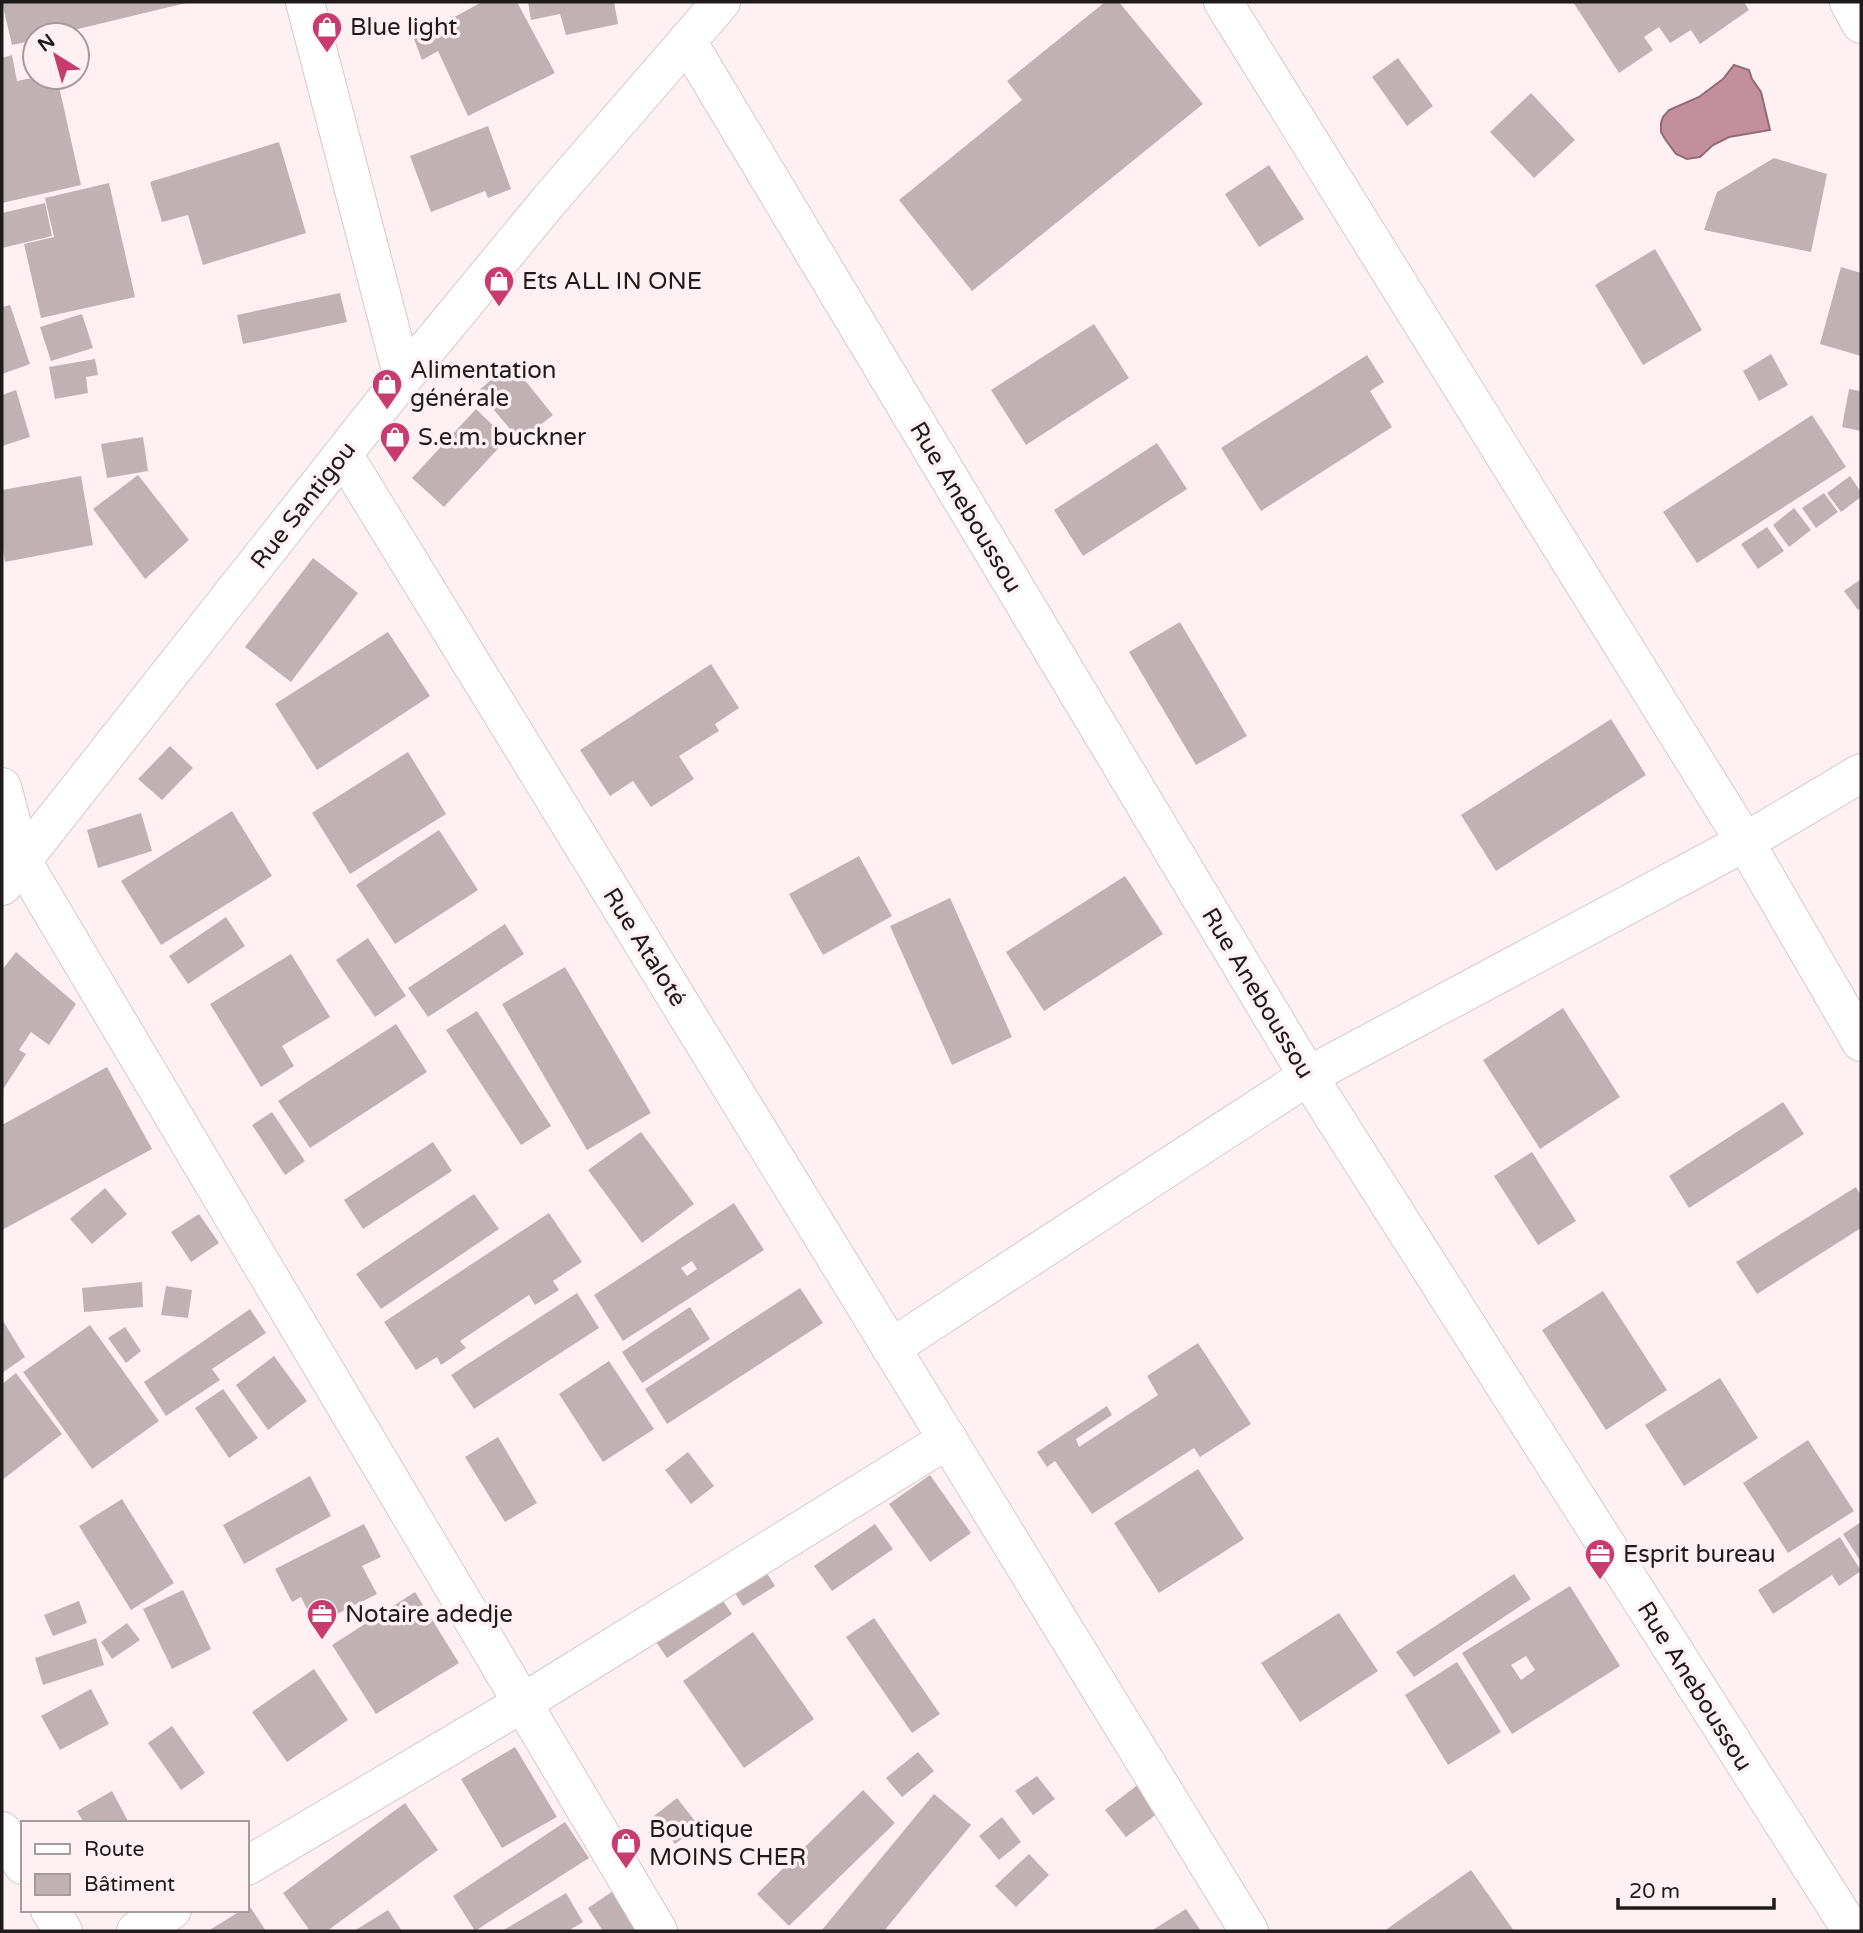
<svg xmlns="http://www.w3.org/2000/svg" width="1863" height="1933" viewBox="0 0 1863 1933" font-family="'Varela Round',sans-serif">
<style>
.water{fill:#c48f9c;stroke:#926c75;stroke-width:2}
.building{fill:#bfb1b4;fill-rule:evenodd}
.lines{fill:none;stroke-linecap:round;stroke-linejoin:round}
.minor-casing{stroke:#d6c8cb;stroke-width:40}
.minor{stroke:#fff;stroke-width:38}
.labels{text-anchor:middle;stroke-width:7;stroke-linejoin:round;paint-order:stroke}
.poi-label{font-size:24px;fill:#1f1a1b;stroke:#fff0f3;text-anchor:start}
.street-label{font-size:24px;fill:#1f1a1b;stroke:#fff0f3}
</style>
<rect width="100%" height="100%" fill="#fff0f3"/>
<path class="water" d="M 1734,65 L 1749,70 L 1752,79 L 1761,92 L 1770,130 L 1729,137 L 1713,145 L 1700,157 L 1693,158 L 1687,159 L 1676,154 L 1665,139 L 1661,132 L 1661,123 L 1663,117 L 1669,110 L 1699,97 L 1723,79 Z"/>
<g class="building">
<path d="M 2,2 L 186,2 L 186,3 L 53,35 L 35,35 L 35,40 L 12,45 Z"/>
<path d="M 482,2 L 517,2 L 555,73 L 468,116 L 438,51 L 422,60 L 414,39 Z"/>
<path d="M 528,2 L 614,2 L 618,24 L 566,35 L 560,14 L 531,20 Z"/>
<path d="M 1105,2 L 1119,2 L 1203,104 L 972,291 L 899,200 L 1022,100 L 1007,81 Z"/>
<path d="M 1573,2 L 1744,2 L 1749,10 L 1700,44 L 1691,30 L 1670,43 L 1659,27 L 1644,37 L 1653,50 L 1619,73 Z"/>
<path d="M 12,55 L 17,81 L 37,77 L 57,77 L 81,185 L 2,203 L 2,58 Z"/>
<path d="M 1398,58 L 1433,106 L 1407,126 L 1372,77 Z"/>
<path d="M 1531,93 L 1575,140 L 1534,178 L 1490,132 Z"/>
<path d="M 488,126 L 511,189 L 488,198 L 485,191 L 431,212 L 410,156 Z"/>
<path d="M 279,142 L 306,233 L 203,265 L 188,215 L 162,222 L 150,182 Z"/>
<path d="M 1774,158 L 1827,174 L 1811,252 L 1704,230 L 1717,192 Z"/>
<path d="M 1269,165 L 1304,219 L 1259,247 L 1225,194 Z"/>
<path d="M 109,183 L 135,297 L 41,318 L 24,244 L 54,237 L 45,198 Z"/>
<path d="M 45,203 L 52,236 L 2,248 L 2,213 Z"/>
<path d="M 1655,249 L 1702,330 L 1643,365 L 1595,285 Z"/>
<path d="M 1841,267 L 1861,273 L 1861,356 L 1820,344 Z"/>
<path d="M 340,293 L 347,322 L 243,344 L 237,315 Z"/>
<path d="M 10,305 L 30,364 L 2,374 L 2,307 Z"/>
<path d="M 82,314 L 93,348 L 51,361 L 40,327 Z"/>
<path d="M 1094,324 L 1129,378 L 1026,445 L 991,390 Z"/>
<path d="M 1771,354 L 1788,385 L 1759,401 L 1743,371 Z"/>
<path d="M 1367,355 L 1384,382 L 1370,391 L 1392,427 L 1261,511 L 1221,448 Z"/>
<path d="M 95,359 L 98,375 L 86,377 L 88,393 L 55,399 L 49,367 Z"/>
<path d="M 511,363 L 553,415 L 520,441 L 478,391 Z"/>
<path d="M 1849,389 L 1861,391 L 1861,431 L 1842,427 Z"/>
<path d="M 16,390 L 30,437 L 2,446 L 2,395 Z"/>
<path d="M 476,409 L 507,439 L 444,507 L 412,478 Z"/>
<path d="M 1812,415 L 1846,467 L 1697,563 L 1663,512 Z"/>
<path d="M 143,437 L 148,471 L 107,478 L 101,444 Z"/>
<path d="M 1157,443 L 1187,489 L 1083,556 L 1054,510 Z"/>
<path d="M 138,475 L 189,540 L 145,579 L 93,509 Z"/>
<path d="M 81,476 L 93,545 L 5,562 L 2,542 L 2,490 Z"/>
<path d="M 1850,476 L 1861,492 L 1861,497 L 1841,512 L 1827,493 Z"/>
<path d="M 1824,493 L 1838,512 L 1816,528 L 1802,508 Z"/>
<path d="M 1794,508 L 1811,530 L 1789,547 L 1773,525 Z"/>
<path d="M 1767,527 L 1784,551 L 1758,569 L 1741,544 Z"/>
<path d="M 313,558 L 358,593 L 291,682 L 245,647 Z"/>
<path d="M 1861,579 L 1861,608 L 1858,610 L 1844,591 Z"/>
<path d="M 1180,622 L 1247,736 L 1196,765 L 1129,652 Z"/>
<path d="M 388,632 L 430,696 L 317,770 L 275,704 Z"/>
<path d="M 711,664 L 739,708 L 715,724 L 719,731 L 679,756 L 694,779 L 651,807 L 633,781 L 610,796 L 580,750 Z"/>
<path d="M 1611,719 L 1646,775 L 1496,871 L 1461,815 Z"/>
<path d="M 170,746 L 193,768 L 162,800 L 138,779 Z"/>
<path d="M 408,752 L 446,814 L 350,874 L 312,813 Z"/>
<path d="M 232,811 L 272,876 L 161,945 L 121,881 Z"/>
<path d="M 141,813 L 152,851 L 98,868 L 87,830 Z"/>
<path d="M 439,830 L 478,890 L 395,944 L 356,885 Z"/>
<path d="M 859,856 L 892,916 L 823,955 L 789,894 Z"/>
<path d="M 1125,876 L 1163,934 L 1044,1011 L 1006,952 Z"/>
<path d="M 950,898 L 1012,1037 L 952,1065 L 890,926 Z"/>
<path d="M 226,917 L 245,946 L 188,984 L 169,956 Z"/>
<path d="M 505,924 L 524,954 L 428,1017 L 408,988 Z"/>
<path d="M 368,938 L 406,996 L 375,1017 L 336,960 Z"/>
<path d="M 16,952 L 76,1004 L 49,1045 L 31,1032 L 19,1050 L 26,1054 L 2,1091 L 2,970 Z"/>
<path d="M 291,954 L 330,1017 L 282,1046 L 294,1066 L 261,1087 L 210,1004 Z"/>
<path d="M 565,967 L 651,1113 L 587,1150 L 502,1004 Z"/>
<path d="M 1563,1008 L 1620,1097 L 1540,1149 L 1483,1060 Z"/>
<path d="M 477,1011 L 551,1126 L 521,1145 L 446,1030 Z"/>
<path d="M 396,1024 L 427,1072 L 310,1148 L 278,1101 Z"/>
<path d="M 107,1067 L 152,1149 L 2,1230 L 2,1125 Z"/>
<path d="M 1783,1102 L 1804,1134 L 1689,1208 L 1669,1176 Z"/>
<path d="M 272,1112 L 305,1161 L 285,1175 L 252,1125 Z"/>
<path d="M 641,1132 L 694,1204 L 642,1243 L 588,1170 Z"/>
<path d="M 433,1142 L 452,1171 L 363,1229 L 344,1200 Z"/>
<path d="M 1532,1152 L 1576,1221 L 1538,1245 L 1494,1176 Z"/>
<path d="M 1856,1187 L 1861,1196 L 1861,1228 L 1757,1294 L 1736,1262 Z"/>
<path d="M 105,1188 L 127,1214 L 92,1244 L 70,1219 Z"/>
<path d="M 474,1194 L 499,1229 L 381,1309 L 356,1274 Z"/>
<path d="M 734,1203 L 764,1250 L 623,1341 L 594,1295 ZM 692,1261 L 697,1269 L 687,1276 L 681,1268 Z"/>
<path d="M 549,1213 L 582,1262 L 553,1281 L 559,1290 L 535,1305 L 529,1295 L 460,1341 L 466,1348 L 441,1365 L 437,1357 L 416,1370 L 384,1322 Z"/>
<path d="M 199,1214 L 219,1243 L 191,1262 L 171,1232 Z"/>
<path d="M 142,1282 L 143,1307 L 84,1312 L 82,1288 Z"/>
<path d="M 166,1286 L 192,1290 L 188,1318 L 161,1315 Z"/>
<path d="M 800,1288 L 823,1323 L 667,1424 L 645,1389 Z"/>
<path d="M 1603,1291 L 1667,1390 L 1606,1430 L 1542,1330 Z"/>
<path d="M 577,1293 L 599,1328 L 474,1409 L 451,1375 Z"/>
<path d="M 690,1307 L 710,1339 L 642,1383 L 622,1352 Z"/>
<path d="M 250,1309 L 266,1333 L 212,1369 L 220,1380 L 166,1416 L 144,1382 Z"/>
<path d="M 2,1319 L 25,1357 L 2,1373 Z"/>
<path d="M 90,1325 L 159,1421 L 92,1469 L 23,1372 Z"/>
<path d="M 125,1327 L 141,1351 L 126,1363 L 108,1338 Z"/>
<path d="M 1198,1343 L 1251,1424 L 1200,1457 L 1194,1448 L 1092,1514 L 1055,1461 L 1047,1467 L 1037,1452 L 1107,1406 L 1112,1415 L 1076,1439 L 1079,1447 L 1158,1395 L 1147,1376 Z"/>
<path d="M 274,1356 L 307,1401 L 268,1430 L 236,1385 Z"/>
<path d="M 609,1361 L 654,1429 L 603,1462 L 559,1394 Z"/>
<path d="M 16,1373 L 62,1434 L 2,1480 L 2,1384 Z"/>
<path d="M 1720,1378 L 1758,1438 L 1684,1486 L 1645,1425 Z"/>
<path d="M 223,1389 L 258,1438 L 229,1458 L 195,1408 Z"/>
<path d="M 498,1437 L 537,1503 L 505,1522 L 465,1457 Z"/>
<path d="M 1808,1440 L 1854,1511 L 1788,1553 L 1743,1483 Z"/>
<path d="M 688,1452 L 714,1486 L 691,1504 L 665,1470 Z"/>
<path d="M 1198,1469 L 1244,1539 L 1159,1593 L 1114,1523 Z"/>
<path d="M 930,1475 L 971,1533 L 930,1562 L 889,1504 Z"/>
<path d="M 310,1476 L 331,1516 L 244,1564 L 223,1525 Z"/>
<path d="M 122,1499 L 174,1583 L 131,1610 L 79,1526 Z"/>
<path d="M 1861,1522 L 1861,1562 L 1843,1534 Z"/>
<path d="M 364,1524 L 381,1557 L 362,1566 L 377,1594 L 315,1625 L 301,1597 L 292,1602 L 275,1569 Z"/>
<path d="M 875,1524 L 893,1549 L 832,1591 L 814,1566 Z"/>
<path d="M 1840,1537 L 1861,1571 L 1839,1586 L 1832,1575 L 1773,1614 L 1758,1590 Z"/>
<path d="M 759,1560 L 775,1586 L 743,1606 L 727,1580 Z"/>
<path d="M 1514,1574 L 1531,1599 L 1414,1677 L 1396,1652 Z"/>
<path d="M 1570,1586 L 1620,1666 L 1512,1734 L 1462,1653 ZM 1526,1656 L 1535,1670 L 1521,1680 L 1511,1665 Z"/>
<path d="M 183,1590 L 211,1649 L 172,1669 L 143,1609 Z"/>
<path d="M 415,1592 L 459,1663 L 376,1714 L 332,1645 Z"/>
<path d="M 717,1592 L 732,1614 L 667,1658 L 652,1636 Z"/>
<path d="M 79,1601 L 87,1623 L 53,1636 L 44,1615 Z"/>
<path d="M 1339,1613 L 1378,1671 L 1300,1722 L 1261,1663 Z"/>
<path d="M 874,1618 L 940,1714 L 912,1733 L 846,1637 Z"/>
<path d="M 127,1623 L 140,1640 L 112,1659 L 101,1642 Z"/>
<path d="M 753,1632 L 814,1719 L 744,1768 L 683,1681 Z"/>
<path d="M 96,1638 L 104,1665 L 43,1685 L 35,1658 Z"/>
<path d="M 1457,1662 L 1501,1732 L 1448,1765 L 1405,1695 Z"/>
<path d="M 314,1669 L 348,1720 L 287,1762 L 252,1712 Z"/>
<path d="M 91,1689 L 109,1724 L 60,1750 L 41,1716 Z"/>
<path d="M 172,1726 L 205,1773 L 181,1790 L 148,1743 Z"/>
<path d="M 515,1747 L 557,1817 L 502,1848 L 461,1779 Z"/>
<path d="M 918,1752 L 934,1771 L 902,1797 L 886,1778 Z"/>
<path d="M 1037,1776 L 1055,1799 L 1033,1815 L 1015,1791 Z"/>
<path d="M 1148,1777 L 1169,1805 L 1126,1837 L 1105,1810 Z"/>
<path d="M 863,1790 L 895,1823 L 789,1926 L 757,1894 Z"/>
<path d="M 112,1791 L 129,1823 L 84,1823 L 77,1811 Z"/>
<path d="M 934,1794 L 971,1825 L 884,1931 L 821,1931 Z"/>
<path d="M 677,1798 L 699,1826 L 675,1844 L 654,1816 Z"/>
<path d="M 405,1803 L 438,1850 L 327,1931 L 310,1931 L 283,1893 Z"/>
<path d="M 1002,1817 L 1021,1842 L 999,1860 L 979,1836 Z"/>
<path d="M 565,1822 L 589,1858 L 475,1931 L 453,1896 Z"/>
<path d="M 1029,1854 L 1049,1875 L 1016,1907 L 995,1886 Z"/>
<path d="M 1471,1870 L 1514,1931 L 1384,1931 Z"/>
<path d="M 619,1887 L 649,1931 L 603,1931 L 588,1908 Z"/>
<path d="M 566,1893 L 583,1922 L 568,1931 L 502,1931 Z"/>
<path d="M 249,1905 L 266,1931 L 208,1931 L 242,1910 L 247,1910 Z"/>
<path d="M 1186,1909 L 1201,1931 L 1151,1931 Z"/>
<path d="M 388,1910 L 402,1931 L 354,1931 Z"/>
</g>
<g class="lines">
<g class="minor-casing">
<g id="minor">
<path d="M 305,2 L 403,378"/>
<path d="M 1223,2 L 1745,842 L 1861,1042"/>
<path d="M 1849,2 L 1861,24"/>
<path d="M 687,41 L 1308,1076 L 1852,1931"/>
<path d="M 343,454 L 1249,1931"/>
<path d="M 2,787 L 22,861 L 658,1931"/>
<path d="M 2,886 L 403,378 L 548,202 L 721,2"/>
<path d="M 891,1348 L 1308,1076 L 1745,842 L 1861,773"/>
<path d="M 2,1831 L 23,1865"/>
<path d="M 247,1866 L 521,1704 L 948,1439"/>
<path d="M 50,1910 L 63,1931"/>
<path d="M 136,1931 L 172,1910"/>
</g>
</g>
<use href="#minor" class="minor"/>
</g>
<defs>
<g id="shop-pin" transform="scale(1.575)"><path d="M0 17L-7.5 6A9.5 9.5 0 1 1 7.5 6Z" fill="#c73b6e" stroke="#fff0f3"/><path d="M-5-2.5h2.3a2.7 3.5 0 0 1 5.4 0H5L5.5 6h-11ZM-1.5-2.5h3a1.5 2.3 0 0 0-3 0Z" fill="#fff"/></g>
<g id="office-pin" transform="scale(1.575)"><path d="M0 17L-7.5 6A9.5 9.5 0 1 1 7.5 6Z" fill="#c73b6e" stroke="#fff0f3"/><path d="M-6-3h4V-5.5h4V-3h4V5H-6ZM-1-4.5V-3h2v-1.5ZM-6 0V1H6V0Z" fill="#fff"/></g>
</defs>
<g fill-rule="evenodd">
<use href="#shop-pin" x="327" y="27"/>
<use href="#shop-pin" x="499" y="281"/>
<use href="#shop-pin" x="387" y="384"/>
<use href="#shop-pin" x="395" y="437"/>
<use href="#office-pin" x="1600" y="1554"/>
<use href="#office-pin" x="322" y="1614"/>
<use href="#shop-pin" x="626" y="1843"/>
</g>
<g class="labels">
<g class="poi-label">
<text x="350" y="35">Blue light</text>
<text x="522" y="289">Ets ALL IN ONE</text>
<text x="410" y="378">Alimentation<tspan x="410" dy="28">générale</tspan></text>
<text x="418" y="445">S.e.m. buckner</text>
<text x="1623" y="1562">Esprit bureau</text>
<text x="345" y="1622">Notaire adedje</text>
<text x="649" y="1837">Boutique<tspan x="649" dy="28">MOINS CHER</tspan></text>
</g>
<g class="street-label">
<text transform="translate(303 505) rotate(-52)" y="8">Rue Santigou</text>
<text transform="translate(966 507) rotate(59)" y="8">Rue Aneboussou</text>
<text transform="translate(645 947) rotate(58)" y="8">Rue Ataloté</text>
<text transform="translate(1258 993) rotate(59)" y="8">Rue Aneboussou</text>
<text transform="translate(1695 1686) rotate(58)" y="8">Rue Aneboussou</text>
</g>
</g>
<rect width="1863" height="1933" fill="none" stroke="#1f1a1b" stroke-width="7"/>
<rect x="21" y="1821" width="228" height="91" fill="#fff0f3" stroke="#a59a9d" stroke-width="2"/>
<rect x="35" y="1844" width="35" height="10" fill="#ffffff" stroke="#a59a9d" stroke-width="2"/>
<text x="84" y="1856" font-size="21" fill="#1f1a1b">Route</text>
<rect x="35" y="1874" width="35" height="21" fill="#bfb1b4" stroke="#a59a9d" stroke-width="2"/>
<text x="84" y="1891" font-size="21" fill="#1f1a1b">Bâtiment</text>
<g transform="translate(56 56) rotate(323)"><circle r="33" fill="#fff0f3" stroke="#a59a9d" stroke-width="2"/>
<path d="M0-5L12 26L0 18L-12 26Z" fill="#c73b6e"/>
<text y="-10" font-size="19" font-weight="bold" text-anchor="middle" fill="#1f1a1b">N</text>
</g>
<path d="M1618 1898v10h156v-10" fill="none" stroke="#1f1a1b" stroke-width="3.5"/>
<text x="1629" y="1898" font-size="21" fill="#1f1a1b" stroke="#fff0f3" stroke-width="5" paint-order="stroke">20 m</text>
</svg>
